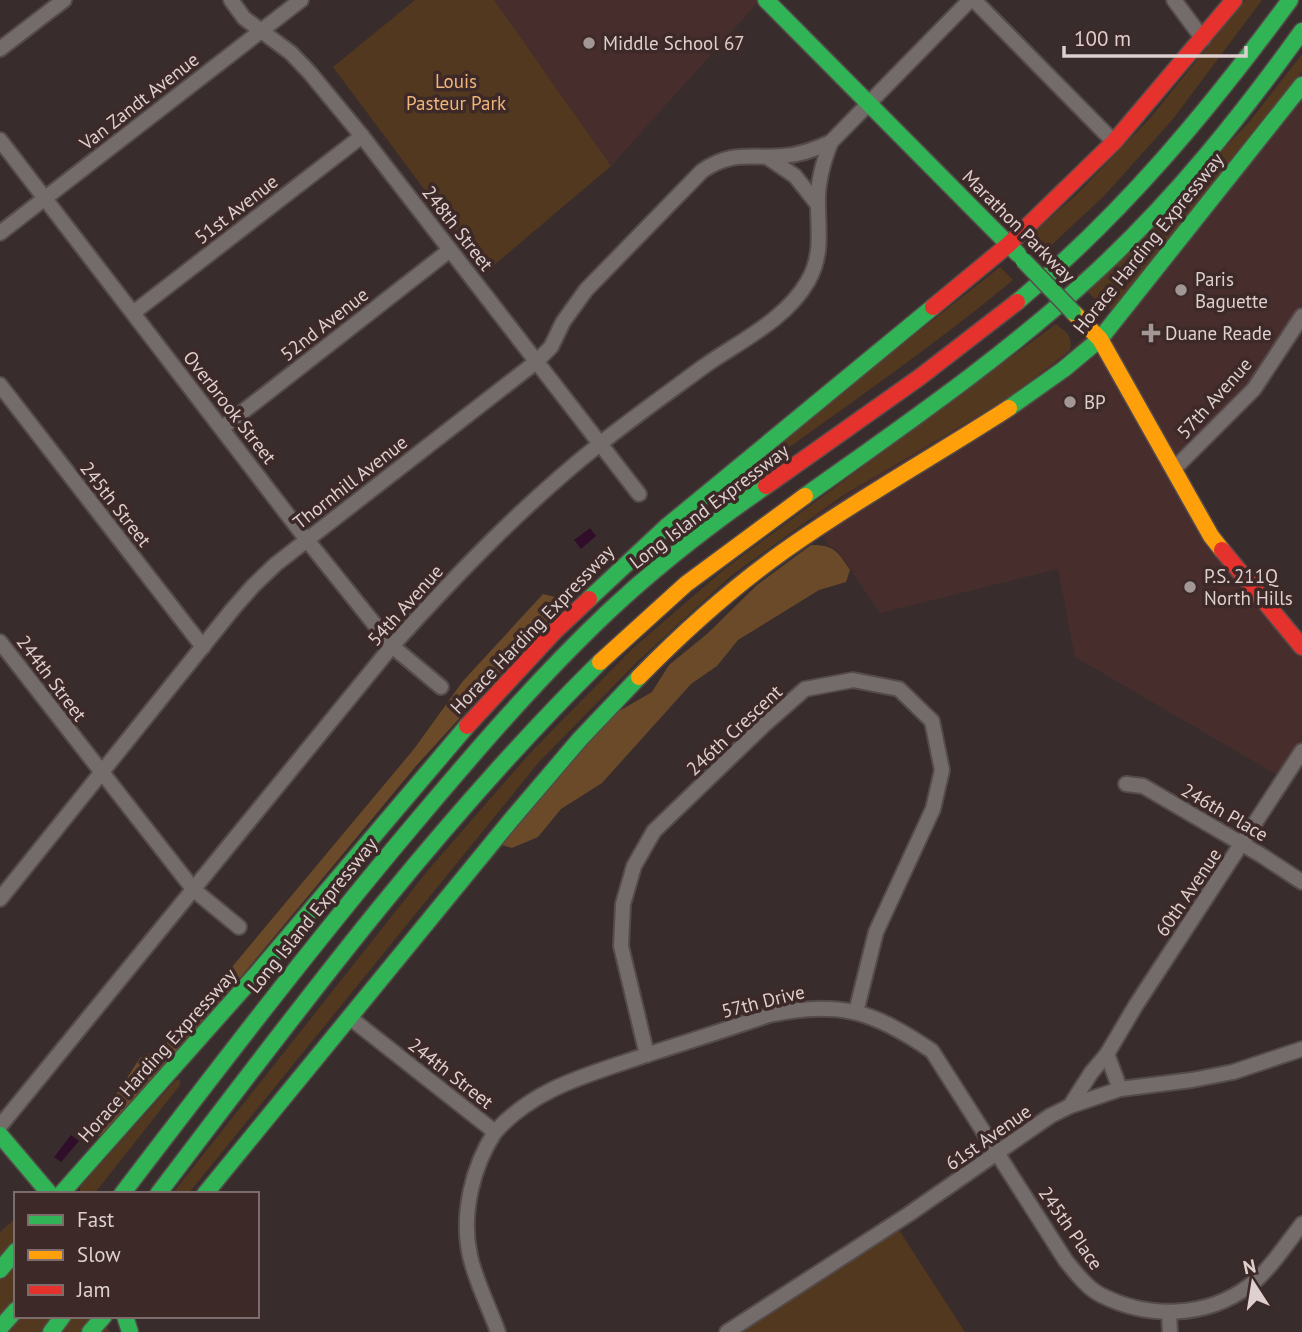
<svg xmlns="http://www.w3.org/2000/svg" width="1302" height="1332" viewBox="0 0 1302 1332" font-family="'PT Sans',sans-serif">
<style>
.built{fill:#472e2d}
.green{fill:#52381f}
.forest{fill:#6b4a29}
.water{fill:#300e29}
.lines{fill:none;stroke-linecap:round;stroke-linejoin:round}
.street-casing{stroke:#544b4a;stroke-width:18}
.fast-casing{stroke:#544b4a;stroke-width:19}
.slow-casing{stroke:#544b4a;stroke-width:19}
.jam-casing{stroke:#544b4a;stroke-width:19}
.street{stroke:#746b6b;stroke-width:14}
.fast{stroke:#30b455;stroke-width:16}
.slow{stroke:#ff9f0a;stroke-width:16}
.jam{stroke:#e5322d;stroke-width:16}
.fast-bridge-casing{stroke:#544b4a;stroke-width:19;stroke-linecap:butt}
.fast-bridge{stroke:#30b455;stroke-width:16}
.poi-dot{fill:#a39796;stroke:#3c2928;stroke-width:2.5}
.labels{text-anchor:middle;stroke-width:7;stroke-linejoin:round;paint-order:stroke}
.poi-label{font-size:19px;fill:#ddd0cf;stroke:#3c2928;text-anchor:start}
.park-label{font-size:19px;fill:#f0b57a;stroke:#3c2928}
.street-label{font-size:19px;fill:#ddd0cf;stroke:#3c2928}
</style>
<rect width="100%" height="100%" fill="#382d2c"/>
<g class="built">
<path d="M 494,0 L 760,0 L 611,166 Z"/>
<path d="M 1302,71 L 1302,315 L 1260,383 L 1174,468 L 1302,648 L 1302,748 L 1279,776 L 1075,657 L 1058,569 L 880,613 L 838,551 L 828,545 L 813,517 L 884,470 L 1010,397 L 1070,350 L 1124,299 Z"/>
</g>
<g class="green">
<path d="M 415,0 L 494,0 L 611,166 L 486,272 L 333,67 Z"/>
<path d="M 1245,0 L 1262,0 L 1173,119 L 1103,197 L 1047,249 L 1032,234 L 1077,194 L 1151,117 Z"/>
<path d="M 1302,54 L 1302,71 L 1124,299 L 1110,310 L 1104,309 L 1088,292 L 1250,121 Z"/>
<path d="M 1000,267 L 1013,280 C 924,354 827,419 734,487 C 703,509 674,533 645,556 L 766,452 Z"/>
<path d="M 1056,324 C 1066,332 1073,336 1070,350 L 1010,397 L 842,496 L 732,575 L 639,660 L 539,762 L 188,1194 L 172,1194 L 429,869 L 531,752 L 633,648 L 727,567 Z"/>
<path d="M 180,1079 L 180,1085 L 94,1194 L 80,1194 L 80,1187 L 175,1081 Z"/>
<path d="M 16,1218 L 16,1316 L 99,1316 L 110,1332 L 0,1332 L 0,1232 Z"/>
<path d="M 895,1224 L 965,1332 L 734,1332 Z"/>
</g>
<g class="forest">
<path d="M 811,545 C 835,545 837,551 850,570 L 846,582 L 819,590 L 738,640 L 717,666 L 691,684 L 602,783 L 561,809 L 538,837 L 512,848 L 502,845 L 523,814 L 614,714 L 652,692 L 669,665 L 707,634 L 757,585 Z"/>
<path d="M 543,594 L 567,600 L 416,766 L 230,990 L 101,1136 L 95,1135 L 111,1102 L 140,1058 L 158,1050 L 186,1027 L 201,1004 L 414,749 L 463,681 Z"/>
</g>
<g class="water">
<path d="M 590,528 L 596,536 L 581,549 L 574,540 Z"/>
<path d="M 71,1135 L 79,1141 L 61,1162 L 54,1157 Z"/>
</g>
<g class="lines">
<g class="street-casing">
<g id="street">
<path d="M 231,0 L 244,18 L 291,53 L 310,73 L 362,136 L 639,494"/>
<path d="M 974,0 L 1114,142"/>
<path d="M 1174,0 L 1203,39"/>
<path d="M 0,49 L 64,0"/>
<path d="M 0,140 L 307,540 L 392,646 L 441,687"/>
<path d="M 767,157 L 795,176 L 818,205"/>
<path d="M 0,233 L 301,0"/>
<path d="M 133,313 L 362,136"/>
<path d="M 0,385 L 203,647"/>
<path d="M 222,428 L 450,250"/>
<path d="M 1174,469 L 1254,389 L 1302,316"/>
<path d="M 0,642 L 194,890 L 239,927"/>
<path d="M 1126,784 L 1143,786 L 1261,855 L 1302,882"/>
<path d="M 0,899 L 232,610 L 253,586 L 276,564 L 536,362 L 551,347 L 563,322 L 586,290 L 702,171 C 732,150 750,159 783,156 C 800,155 816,149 831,142 L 970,0"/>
<path d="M 349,1017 L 495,1132 C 472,1167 461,1215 470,1256 C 476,1282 489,1307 498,1332"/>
<path d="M 1107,1054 L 1120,1089"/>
<path d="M 647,1055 L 621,946 L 623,904 L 634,866 L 654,831 L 764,725 L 805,689 L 853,680 L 899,689 L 932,721 L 942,770 L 933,809 L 876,932 L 856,1012"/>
<path d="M 1070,1106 L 1091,1073 L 1107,1054 L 1136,1005 L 1302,751"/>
<path d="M 0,1126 L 392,646 C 457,574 525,503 601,443 C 634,417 669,392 703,367 C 738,342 786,320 808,281 C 823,255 818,231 818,204 C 817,182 823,162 831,142"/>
<path d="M 495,1132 C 535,1087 591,1074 646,1055 C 687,1042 728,1029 769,1015 C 839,1000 874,1011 932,1051 L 1066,1261 C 1076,1273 1087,1288 1101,1295 C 1148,1319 1206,1318 1249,1286 C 1267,1273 1288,1242 1302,1224"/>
<path d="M 1169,1313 L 1170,1332"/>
<path d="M 727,1332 L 909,1214 L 1050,1116 L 1070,1106 L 1120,1089 L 1192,1080 L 1233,1072 L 1302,1049"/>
</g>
</g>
<g class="fast-casing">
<g id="fast">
<path d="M 766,0 L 1018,254"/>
<path d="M 1017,302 C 1123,214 1209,110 1290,0"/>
<path d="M 1009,408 L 1064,369 L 1100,339 L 1302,85"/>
<path d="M 805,496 C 906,424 1008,354 1099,269 C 1176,197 1241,116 1302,31"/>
<path d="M 589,599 L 666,527 L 933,307"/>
<path d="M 0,1135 L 50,1194"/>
<path d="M 61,1194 L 259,971 L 467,726"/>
<path d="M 122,1194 C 216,1071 310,948 410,829 C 473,754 537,679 609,611 C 658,565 711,524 766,486"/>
<path d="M 158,1194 C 297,1011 436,824 600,662"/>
<path d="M 205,1194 L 511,820 L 580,739 L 639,677"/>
<path d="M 0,1270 L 16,1251"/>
<path d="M 125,1316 L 130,1332"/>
<path d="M 0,1328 L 16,1310"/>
<path d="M 51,1332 L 63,1316"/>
<path d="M 90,1332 L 104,1316"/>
</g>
</g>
<g class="slow-casing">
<g id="slow">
<path d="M 1073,312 L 1100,339 L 1211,536 L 1222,550"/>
<path d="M 600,662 L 686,584 L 805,496"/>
<path d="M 639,677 C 684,631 732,588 784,551 C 857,499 935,456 1009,408"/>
</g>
</g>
<g class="jam-casing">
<g id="jam">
<path d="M 933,307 L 1008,245 L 1114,142 L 1234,0"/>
<path d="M 766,486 L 920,377 L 1017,302"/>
<path d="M 1222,550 L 1302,647"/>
<path d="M 467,726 L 554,632 L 589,599"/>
</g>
</g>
<use href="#street" class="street"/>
<use href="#fast" class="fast"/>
<use href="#slow" class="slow"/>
<use href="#jam" class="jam"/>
<g class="fast-bridge-casing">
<path id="fast-bridge" d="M 1023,260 L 1073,312"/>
</g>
<use href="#fast-bridge" class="fast-bridge"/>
</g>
<g class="poi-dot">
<circle cx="589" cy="43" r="7"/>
<circle cx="1181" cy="290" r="7"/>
<path d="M1147.5 322.5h7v7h7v7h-7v7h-7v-7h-7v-7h7z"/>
<circle cx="1070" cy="402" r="7"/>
<circle cx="1190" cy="587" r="7"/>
</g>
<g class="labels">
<g class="poi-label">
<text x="603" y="50">Middle School 67</text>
<text x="1195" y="286">Paris<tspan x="1195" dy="22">Baguette</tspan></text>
<text x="1165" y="340">Duane Reade</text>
<text x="1084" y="409">BP</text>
<text x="1204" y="583">P.S. 211Q<tspan x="1204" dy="22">North Hills</tspan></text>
</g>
<g class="park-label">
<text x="456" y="88">Louis<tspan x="456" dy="22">Pasteur Park</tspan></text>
</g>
<g class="street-label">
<text transform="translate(139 101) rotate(-38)" y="7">Van Zandt Avenue</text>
<text transform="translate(236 209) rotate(-38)" y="7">51st Avenue</text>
<text transform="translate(1019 226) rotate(45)" y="7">Marathon Parkway</text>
<text transform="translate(458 228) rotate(52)" y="7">248th Street</text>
<text transform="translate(1148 243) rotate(-51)" y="7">Horace Harding Expressway</text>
<text transform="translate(324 324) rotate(-38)" y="7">52nd Avenue</text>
<text transform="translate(1214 398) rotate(-48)" y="7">57th Avenue</text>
<text transform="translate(230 407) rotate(52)" y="7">Overbrook Street</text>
<text transform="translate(350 482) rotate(-38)" y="7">Thornhill Avenue</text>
<text transform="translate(116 504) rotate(52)" y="7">245th Street</text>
<text transform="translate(709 506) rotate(-37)" y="7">Long Island Expressway</text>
<text transform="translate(405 605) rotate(-48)" y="7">54th Avenue</text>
<text transform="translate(532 629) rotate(-46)" y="7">Horace Harding Expressway</text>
<text transform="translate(52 678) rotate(53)" y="7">244th Street</text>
<text transform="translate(734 730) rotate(-43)" y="7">246th Crescent</text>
<text transform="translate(1225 812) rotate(30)" y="7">246th Place</text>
<text transform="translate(1188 892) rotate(-56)" y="7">60th Avenue</text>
<text transform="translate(312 915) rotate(-51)" y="7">Long Island Expressway</text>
<text transform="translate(763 1001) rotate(-14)" y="7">57th Drive</text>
<text transform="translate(157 1055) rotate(-48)" y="7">Horace Harding Expressway</text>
<text transform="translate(451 1073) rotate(38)" y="7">244th Street</text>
<text transform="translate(988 1137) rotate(-35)" y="7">61st Avenue</text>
<text transform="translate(1071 1228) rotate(55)" y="7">245th Place</text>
</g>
</g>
<rect x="14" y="1192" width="245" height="126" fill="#3c2928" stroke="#7c6c6b" stroke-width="2"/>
<rect x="28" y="1215" width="35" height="10" fill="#30b455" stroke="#7c6c6b" stroke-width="2"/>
<text x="77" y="1227" font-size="21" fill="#ddd0cf">Fast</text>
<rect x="28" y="1250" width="35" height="10" fill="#ff9f0a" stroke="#7c6c6b" stroke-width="2"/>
<text x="77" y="1262" font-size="21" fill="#ddd0cf">Slow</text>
<rect x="28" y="1285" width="35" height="10" fill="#e5322d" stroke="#7c6c6b" stroke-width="2"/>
<text x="77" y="1297" font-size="21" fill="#ddd0cf">Jam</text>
<g transform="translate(1253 1283) rotate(348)" stroke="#3c2928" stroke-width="5" paint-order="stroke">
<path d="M0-5L12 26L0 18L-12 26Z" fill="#ddd0cf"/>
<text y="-10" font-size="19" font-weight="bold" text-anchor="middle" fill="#ddd0cf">N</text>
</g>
<path d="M1064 46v10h182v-10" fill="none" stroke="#ddd0cf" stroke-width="3.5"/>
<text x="1074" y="46" font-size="21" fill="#ddd0cf" stroke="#3c2928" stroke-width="5" paint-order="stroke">100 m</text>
</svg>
